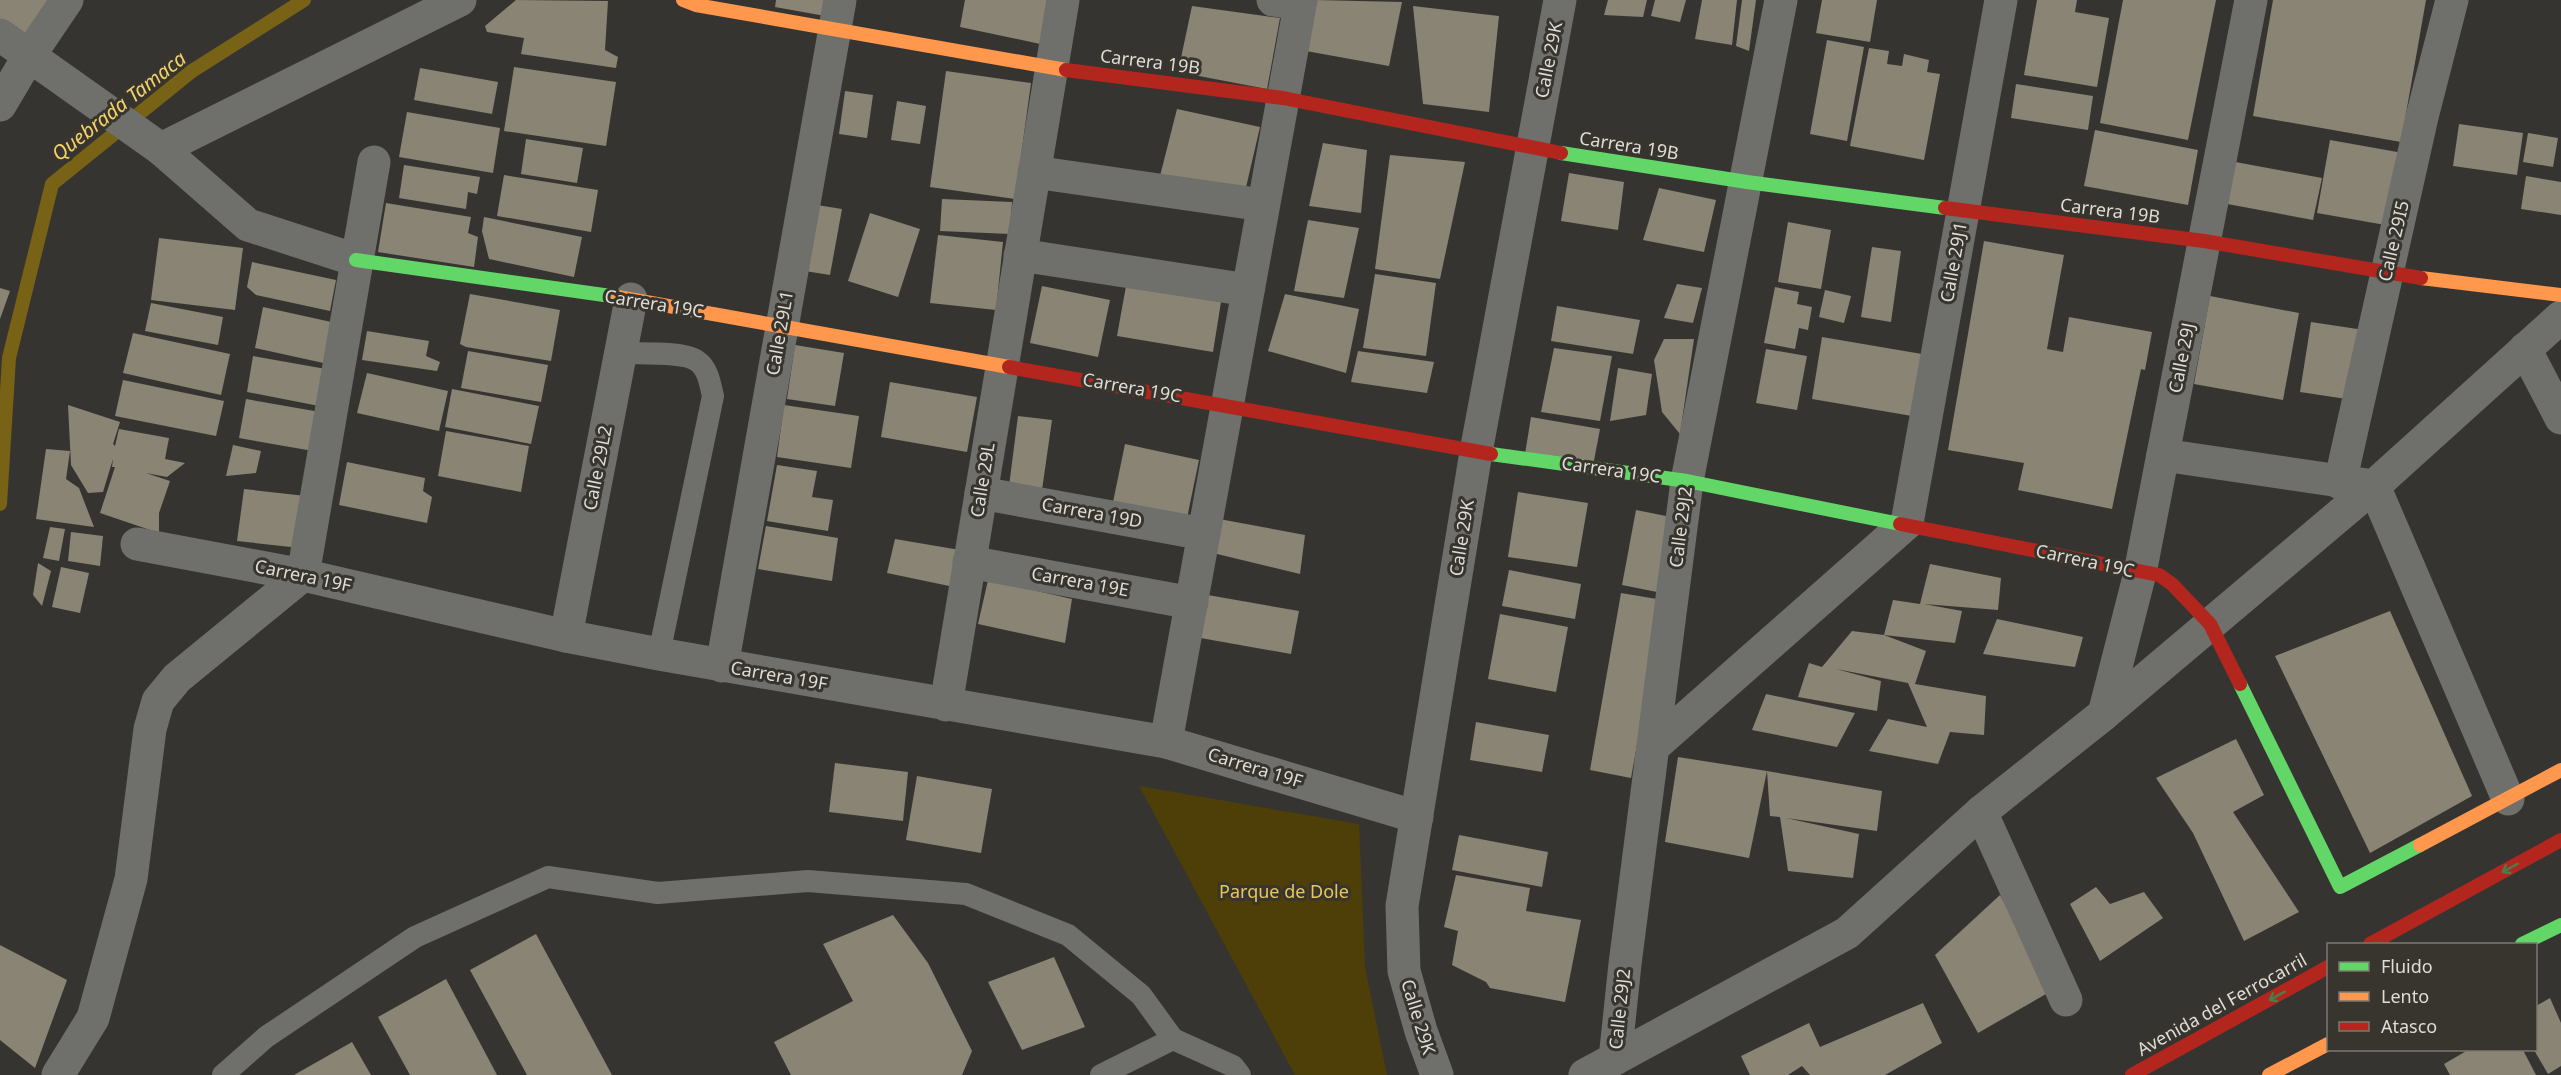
<svg xmlns="http://www.w3.org/2000/svg" width="2561" height="1075" viewBox="0 0 2561 1075" font-family="'Noto Sans',sans-serif">
<style>
.green{fill:#4d3f07}
.lines{fill:none;stroke-linecap:round;stroke-linejoin:round}
.stream{stroke:#776216;stroke-width:14}
.building{fill:#8a8474}
.lane{stroke:#6f6f6c;stroke-width:22}
.street{stroke:#6f6f6c;stroke-width:33}
.fast{stroke:#63d668;stroke-width:14}
.slow{stroke:#ff974d;stroke-width:14}
.jam{stroke:#b3261e;stroke-width:14}
.oneway{stroke:#4b7d48}
.labels{text-anchor:middle;stroke-width:6;stroke-linejoin:round;paint-order:stroke}
.street-label{font-size:18px;fill:#deddd8;stroke:#38352e}
.park-label{font-size:18px;fill:#e7c65e;stroke:#38352e}
.water-label{font-size:20px;font-style:italic;fill:#f3d26a;stroke:#38352e}
</style>
<rect width="100%" height="100%" fill="#363430"/>
<path class="green" d="M 1139,786 L 1359,824 L 1365,967 L 1387,1075 L 1295,1075 Z"/>
<g class="lines">
<path class="stream" d="M 0,504 L 9,358 L 52,184 L 192,71 L 304,0"/>
</g>
<g class="building">
<path d="M 0,0 L 48,0 L 26,40 L 0,20 Z"/>
<path d="M 516,0 L 608,1 L 605,50 L 618,57 L 616,68 L 521,54 L 524,38 L 487,32 L 485,26 Z"/>
<path d="M 776,0 L 828,0 L 825,16 L 775,7 Z"/>
<path d="M 965,0 L 1054,0 L 1045,45 L 960,27 Z"/>
<path d="M 1315,0 L 1402,2 L 1389,66 L 1306,51 Z"/>
<path d="M 1608,0 L 1647,0 L 1643,17 L 1604,15 Z"/>
<path d="M 1655,0 L 1686,0 L 1680,22 L 1651,16 Z"/>
<path d="M 1702,0 L 1737,0 L 1732,45 L 1695,39 Z"/>
<path d="M 1742,0 L 1756,0 L 1749,51 L 1736,46 Z"/>
<path d="M 1822,0 L 1877,0 L 1870,42 L 1816,33 Z"/>
<path d="M 2037,0 L 2077,0 L 2075,12 L 2109,18 L 2097,87 L 2024,75 Z"/>
<path d="M 2123,0 L 2216,0 L 2188,140 L 2100,123 Z"/>
<path d="M 2273,0 L 2426,0 L 2401,142 L 2253,116 Z"/>
<path d="M 1192,6 L 1280,18 L 1267,89 L 1178,72 Z"/>
<path d="M 1413,6 L 1499,16 L 1489,112 L 1423,104 Z"/>
<path d="M 1827,40 L 1864,47 L 1847,141 L 1810,134 Z"/>
<path d="M 1869,48 L 1889,51 L 1887,64 L 1902,66 L 1904,54 L 1929,60 L 1927,72 L 1940,74 L 1924,160 L 1850,146 Z"/>
<path d="M 514,67 L 616,82 L 606,146 L 504,131 Z"/>
<path d="M 420,68 L 498,82 L 492,114 L 414,100 Z"/>
<path d="M 946,71 L 1031,83 L 1015,199 L 930,187 Z"/>
<path d="M 2016,84 L 2093,96 L 2088,130 L 2011,118 Z"/>
<path d="M 845,91 L 873,95 L 867,138 L 839,134 Z"/>
<path d="M 897,101 L 926,106 L 920,144 L 891,140 Z"/>
<path d="M 1177,109 L 1260,127 L 1244,196 L 1160,176 Z"/>
<path d="M 407,112 L 500,128 L 493,173 L 399,157 Z"/>
<path d="M 2459,124 L 2523,133 L 2517,175 L 2453,166 Z"/>
<path d="M 2095,130 L 2198,150 L 2188,205 L 2084,186 Z"/>
<path d="M 2528,133 L 2558,138 L 2553,167 L 2523,162 Z"/>
<path d="M 526,139 L 583,148 L 577,183 L 521,174 Z"/>
<path d="M 2330,140 L 2403,153 L 2391,226 L 2317,213 Z"/>
<path d="M 1323,143 L 1367,150 L 1361,213 L 1309,206 Z"/>
<path d="M 1390,155 L 1465,162 L 1440,279 L 1375,269 Z"/>
<path d="M 2230,161 L 2322,178 L 2313,220 L 2222,203 Z"/>
<path d="M 404,165 L 480,177 L 477,194 L 468,192 L 466,209 L 399,198 Z"/>
<path d="M 1569,173 L 1624,182 L 1618,230 L 1561,221 Z"/>
<path d="M 504,175 L 598,190 L 591,232 L 497,216 Z"/>
<path d="M 2526,176 L 2561,182 L 2561,215 L 2521,209 Z"/>
<path d="M 1659,188 L 1716,200 L 1704,252 L 1643,240 Z"/>
<path d="M 942,199 L 1012,202 L 1010,234 L 940,231 Z"/>
<path d="M 386,203 L 471,217 L 468,233 L 478,237 L 474,267 L 378,252 Z"/>
<path d="M 817,205 L 842,209 L 830,275 L 805,271 Z"/>
<path d="M 870,213 L 920,229 L 898,297 L 848,281 Z"/>
<path d="M 484,217 L 582,237 L 574,277 L 489,259 L 482,231 Z"/>
<path d="M 1308,220 L 1359,228 L 1344,298 L 1294,291 Z"/>
<path d="M 1788,222 L 1831,230 L 1821,289 L 1778,282 Z"/>
<path d="M 938,235 L 1003,242 L 996,310 L 930,303 Z"/>
<path d="M 159,238 L 243,248 L 235,310 L 151,300 Z"/>
<path d="M 1984,241 L 2064,255 L 2047,349 L 2063,352 L 2069,317 L 2152,332 L 2145,370 L 2141,369 L 2112,509 L 2018,490 L 2024,463 L 1948,450 Z"/>
<path d="M 1872,247 L 1901,251 L 1891,322 L 1861,317 Z"/>
<path d="M 252,262 L 336,280 L 330,311 L 256,295 L 247,287 Z"/>
<path d="M 1375,274 L 1436,283 L 1426,356 L 1363,348 Z"/>
<path d="M 1677,284 L 1702,288 L 1693,323 L 1664,318 Z"/>
<path d="M 1042,286 L 1110,300 L 1098,357 L 1030,343 Z"/>
<path d="M 1126,286 L 1221,302 L 1213,352 L 1117,336 Z"/>
<path d="M 1775,287 L 1799,292 L 1797,304 L 1812,307 L 1808,330 L 1799,328 L 1795,349 L 1764,343 Z"/>
<path d="M 0,288 L 10,291 L 0,319 Z"/>
<path d="M 1825,290 L 1851,296 L 1844,323 L 1819,317 Z"/>
<path d="M 470,294 L 560,310 L 551,361 L 466,347 L 460,344 Z"/>
<path d="M 1285,294 L 1359,309 L 1346,373 L 1268,351 Z"/>
<path d="M 2210,296 L 2299,313 L 2283,400 L 2194,384 Z"/>
<path d="M 151,303 L 223,317 L 218,345 L 145,331 Z"/>
<path d="M 1557,306 L 1640,320 L 1633,354 L 1551,341 Z"/>
<path d="M 263,307 L 336,323 L 328,364 L 255,348 Z"/>
<path d="M 2311,322 L 2364,330 L 2353,400 L 2300,392 Z"/>
<path d="M 367,331 L 429,341 L 426,356 L 440,362 L 437,371 L 362,360 Z"/>
<path d="M 133,333 L 230,354 L 221,395 L 123,373 Z"/>
<path d="M 1822,337 L 1922,354 L 1912,416 L 1812,399 Z"/>
<path d="M 1664,339 L 1694,339 L 1680,434 L 1662,412 L 1654,360 Z"/>
<path d="M 795,345 L 844,353 L 835,406 L 787,399 Z"/>
<path d="M 1554,348 L 1612,356 L 1600,421 L 1541,412 Z"/>
<path d="M 1766,349 L 1807,356 L 1797,410 L 1756,403 Z"/>
<path d="M 468,351 L 548,365 L 541,402 L 461,388 Z"/>
<path d="M 1358,351 L 1434,362 L 1427,393 L 1351,382 Z"/>
<path d="M 253,356 L 326,369 L 319,406 L 247,392 Z"/>
<path d="M 1618,368 L 1652,374 L 1646,415 L 1610,421 Z"/>
<path d="M 367,373 L 448,391 L 439,431 L 357,413 Z"/>
<path d="M 123,380 L 224,401 L 216,436 L 115,416 Z"/>
<path d="M 890,382 L 977,397 L 967,452 L 881,437 Z"/>
<path d="M 452,389 L 539,406 L 531,444 L 445,427 Z"/>
<path d="M 246,399 L 320,412 L 313,451 L 239,438 Z"/>
<path d="M 68,405 L 120,422 L 113,444 L 115,446 L 119,429 L 169,438 L 165,459 L 185,463 L 167,477 L 146,473 L 170,481 L 159,513 L 159,533 L 100,513 L 115,467 L 112,467 L 113,459 L 103,492 L 88,493 L 71,465 Z"/>
<path d="M 784,405 L 859,416 L 851,468 L 777,457 Z"/>
<path d="M 1018,416 L 1052,420 L 1042,490 L 1009,486 Z"/>
<path d="M 1531,417 L 1600,429 L 1593,466 L 1525,454 Z"/>
<path d="M 446,431 L 529,446 L 521,492 L 438,476 Z"/>
<path d="M 1125,444 L 1199,460 L 1187,518 L 1113,502 Z"/>
<path d="M 233,445 L 261,451 L 256,473 L 226,476 Z"/>
<path d="M 46,449 L 70,451 L 66,479 L 79,488 L 94,527 L 36,519 Z"/>
<path d="M 347,462 L 425,478 L 423,491 L 432,497 L 427,523 L 339,505 Z"/>
<path d="M 777,465 L 817,471 L 812,497 L 833,500 L 828,531 L 767,521 Z"/>
<path d="M 244,489 L 306,496 L 300,548 L 237,541 Z"/>
<path d="M 1518,492 L 1588,503 L 1577,567 L 1508,557 Z"/>
<path d="M 1636,510 L 1676,518 L 1662,593 L 1622,585 Z"/>
<path d="M 1219,519 L 1305,535 L 1300,574 L 1213,553 Z"/>
<path d="M 766,526 L 838,538 L 832,581 L 758,569 Z"/>
<path d="M 50,527 L 65,529 L 59,561 L 43,558 Z"/>
<path d="M 71,532 L 103,536 L 100,566 L 68,561 Z"/>
<path d="M 895,539 L 960,550 L 954,587 L 887,573 Z"/>
<path d="M 38,563 L 51,571 L 42,606 L 33,595 Z"/>
<path d="M 1930,564 L 2001,578 L 1998,610 L 1924,604 L 1962,611 L 1955,643 L 1884,635 L 1893,600 L 1920,604 Z"/>
<path d="M 61,567 L 89,573 L 80,613 L 52,607 Z"/>
<path d="M 1509,570 L 1581,584 L 1575,619 L 1502,606 Z"/>
<path d="M 988,580 L 1072,599 L 1065,643 L 978,624 Z"/>
<path d="M 1621,593 L 1663,600 L 1631,778 L 1590,770 Z"/>
<path d="M 1202,594 L 1299,611 L 1291,654 L 1195,637 Z"/>
<path d="M 2390,611 L 2472,796 L 2370,853 L 2275,656 Z"/>
<path d="M 1500,614 L 1568,627 L 1556,692 L 1488,679 Z"/>
<path d="M 1997,619 L 2083,637 L 2075,667 L 1983,654 Z"/>
<path d="M 1852,631 L 1884,635 L 1926,651 L 1915,684 L 1986,696 L 1984,735 L 1950,732 L 1938,764 L 1869,751 L 1888,719 L 1927,727 L 1908,683 L 1836,669 L 1881,681 L 1877,711 L 1798,697 L 1809,663 L 1822,667 Z"/>
<path d="M 1766,694 L 1855,713 L 1837,747 L 1752,730 Z"/>
<path d="M 1476,722 L 1549,735 L 1542,772 L 1470,760 Z"/>
<path d="M 2236,739 L 2264,795 L 2233,812 L 2299,912 L 2244,941 L 2193,833 L 2156,778 Z"/>
<path d="M 1678,757 L 1767,771 L 1749,858 L 1665,842 Z"/>
<path d="M 835,763 L 908,772 L 903,821 L 829,812 Z"/>
<path d="M 1767,771 L 1882,791 L 1877,831 L 1786,818 L 1859,834 L 1853,878 L 1788,871 L 1780,817 L 1770,816 Z"/>
<path d="M 917,776 L 992,789 L 981,853 L 906,840 Z"/>
<path d="M 1459,835 L 1548,852 L 1542,887 L 1452,870 Z"/>
<path d="M 1456,875 L 1530,888 L 1526,911 L 1581,920 L 1565,1002 L 1490,988 L 1486,982 L 1452,965 L 1458,931 L 1444,927 Z"/>
<path d="M 2096,887 L 2110,904 L 2144,892 L 2163,918 L 2100,961 L 2070,904 Z"/>
<path d="M 2000,895 L 2053,990 L 1978,1033 L 1935,955 Z"/>
<path d="M 893,915 L 928,963 L 972,1051 L 962,1075 L 791,1075 L 774,1042 L 853,1001 L 823,944 Z"/>
<path d="M 536,934 L 612,1075 L 527,1075 L 470,970 Z"/>
<path d="M 0,945 L 67,980 L 35,1068 L 0,1040 Z"/>
<path d="M 1054,957 L 1085,1027 L 1022,1050 L 988,982 Z"/>
<path d="M 446,979 L 497,1075 L 410,1075 L 378,1017 Z"/>
<path d="M 2550,998 L 2561,1023 L 2561,1066 L 2548,1074 L 2534,1050 L 2536,1006 Z"/>
<path d="M 1923,1003 L 1942,1043 L 1885,1075 L 1810,1075 L 1802,1066 L 1788,1075 L 1750,1075 L 1741,1056 L 1809,1023 L 1820,1047 Z"/>
<path d="M 352,1042 L 371,1075 L 294,1075 Z"/>
<path d="M 2468,1050 L 2523,1050 L 2536,1075 L 2450,1075 L 2444,1064 Z"/>
</g>
<g class="lines">
<g class="lane">
<path d="M 621,353 C 638,354 684,351 697,361 C 708,368 710,384 713,396 L 659,654"/>
<path d="M 223,1075 L 266,1037 L 415,937 L 548,877 L 658,893 L 808,881 L 966,894 L 1068,935 L 1141,995 L 1173,1039 L 1233,1066 L 1240,1075"/>
<path d="M 1101,1075 L 1173,1039"/>
</g>
<g class="street">
<path d="M 1273,0 L 1300,4"/>
<path d="M 0,35 L 161,149 L 248,225 L 356,260"/>
<path d="M 0,105 L 29,56 L 67,0"/>
<path d="M 161,149 L 460,0"/>
<path d="M 1034,172 L 1263,205"/>
<path d="M 1020,255 L 1248,290"/>
<path d="M 2525,349 L 2561,418"/>
<path d="M 2163,455 L 2374,486 L 2508,799"/>
<path d="M 2340,483 L 2422,117 L 2452,0"/>
<path d="M 981,493 L 1204,534"/>
<path d="M 137,544 L 303,575 L 566,636 L 659,654 L 1166,742 L 1417,817"/>
<path d="M 969,562 L 1192,603"/>
<path d="M 566,636 L 631,299"/>
<path d="M 722,666 L 840,0"/>
<path d="M 946,705 L 1063,0"/>
<path d="M 2104,714 L 2140,573 L 2251,0"/>
<path d="M 1166,742 L 1301,0"/>
<path d="M 1654,746 L 1907,523 L 2001,0"/>
<path d="M 1981,812 L 2066,1000"/>
<path d="M 1615,1059 L 1625,964 L 1687,481 L 1781,0"/>
<path d="M 58,1075 L 93,1018 L 131,879 L 150,729 L 158,701 L 177,678 L 303,575 L 374,162"/>
<path d="M 1437,1075 L 1421,1031 L 1404,971 L 1402,906 L 1476,452 L 1560,0"/>
<path d="M 1585,1075 L 1847,933 L 1981,812 L 2104,714 L 2374,486 L 2561,317"/>
</g>
<g class="fast">
<path d="M 1561,153 L 1747,182 L 1945,208"/>
<path d="M 356,260 L 618,297"/>
<path d="M 1491,454 L 1687,481 L 1900,524"/>
<path d="M 2240,684 L 2340,887 L 2420,845"/>
<path d="M 2522,944 L 2561,925"/>
</g>
<g class="slow">
<path d="M 683,0 L 696,5 L 1066,70"/>
<path d="M 2421,278 L 2561,295"/>
<path d="M 618,297 L 1009,367"/>
<path d="M 2420,845 L 2561,770"/>
<path d="M 2269,1075 L 2328,1044"/>
</g>
<g class="jam">
<path d="M 1066,70 L 1283,98 L 1561,153"/>
<path d="M 1945,208 L 2204,241 L 2421,278"/>
<path d="M 1009,367 L 1491,454"/>
<path d="M 1900,524 L 2159,575 L 2172,584 L 2210,624 L 2240,684"/>
<path d="M 2370,944 L 2561,840"/>
<path d="M 2132,1075 L 2328,967"/>
</g>
</g>
<defs><path id="oneway-shaft" d="M-6 0H5M1.5-3L5.5 0L1.5 3" fill="none" stroke-width="1.6" stroke-linecap="round" stroke-linejoin="round" transform="scale(1.5)"/></defs>
<g class="oneway">
<use href="#oneway-shaft" transform="translate(2510 868) rotate(151)"/>
<use href="#oneway-shaft" transform="translate(2277 996) rotate(151)"/>
</g>
<g class="labels">
<g class="street-label">
<text transform="translate(1549 60) rotate(-79)" y="6">Calle 29K</text>
<text transform="translate(1150 62) rotate(7)" y="6">Carrera 19B</text>
<text transform="translate(1629 146) rotate(9)" y="6">Carrera 19B</text>
<text transform="translate(2110 211) rotate(7)" y="6">Carrera 19B</text>
<text transform="translate(2394 241) rotate(-77)" y="6">Calle 29I5</text>
<text transform="translate(1954 262) rotate(-80)" y="6">Calle 29J1</text>
<text transform="translate(654 304) rotate(9)" y="6">Carrera 19C</text>
<text transform="translate(780 333) rotate(-80)" y="6">Calle 29L1</text>
<text transform="translate(2182 358) rotate(-79)" y="6">Calle 29J</text>
<text transform="translate(1132 388) rotate(10)" y="6">Carrera 19C</text>
<text transform="translate(598 468) rotate(-79)" y="6">Calle 29L2</text>
<text transform="translate(1611 470) rotate(8)" y="6">Carrera 19C</text>
<text transform="translate(983 480) rotate(-81)" y="6">Calle 29L</text>
<text transform="translate(1092 513) rotate(10)" y="6">Carrera 19D</text>
<text transform="translate(1681 527) rotate(-83)" y="6">Calle 29J2</text>
<text transform="translate(1462 538) rotate(-81)" y="6">Calle 29K</text>
<text transform="translate(2085 561) rotate(12)" y="6">Carrera 19C</text>
<text transform="translate(303 576) rotate(12)" y="6">Carrera 19F</text>
<text transform="translate(1080 582) rotate(10)" y="6">Carrera 19E</text>
<text transform="translate(779 676) rotate(10)" y="6">Carrera 19F</text>
<text transform="translate(1255 768) rotate(17)" y="6">Carrera 19F</text>
<text transform="translate(2222 1005) rotate(-29)" y="6">Avenida del Ferrocarril</text>
<text transform="translate(1620 1009) rotate(-84)" y="6">Calle 29J2</text>
<text transform="translate(1418 1017) rotate(73)" y="6">Calle 29K</text>
</g>
<g class="park-label">
<text x="1284" y="898">Parque de Dole</text>
</g>
<g class="water-label">
<text transform="translate(119 106) rotate(-38)" y="7">Quebrada Tamaca</text>
</g>
</g>
<rect x="2327" y="943" width="210" height="108" fill="#38352e" stroke="#7a7872" stroke-width="1.5"/>
<rect x="2339" y="962" width="30" height="9" fill="#63d668" stroke="#7a7872" stroke-width="1.5"/>
<text x="2381" y="973" font-size="18" fill="#deddd8">Fluido</text>
<rect x="2339" y="992" width="30" height="9" fill="#ff974d" stroke="#7a7872" stroke-width="1.5"/>
<text x="2381" y="1003" font-size="18" fill="#deddd8">Lento</text>
<rect x="2339" y="1022" width="30" height="9" fill="#b3261e" stroke="#7a7872" stroke-width="1.5"/>
<text x="2381" y="1033" font-size="18" fill="#deddd8">Atasco</text>
</svg>
